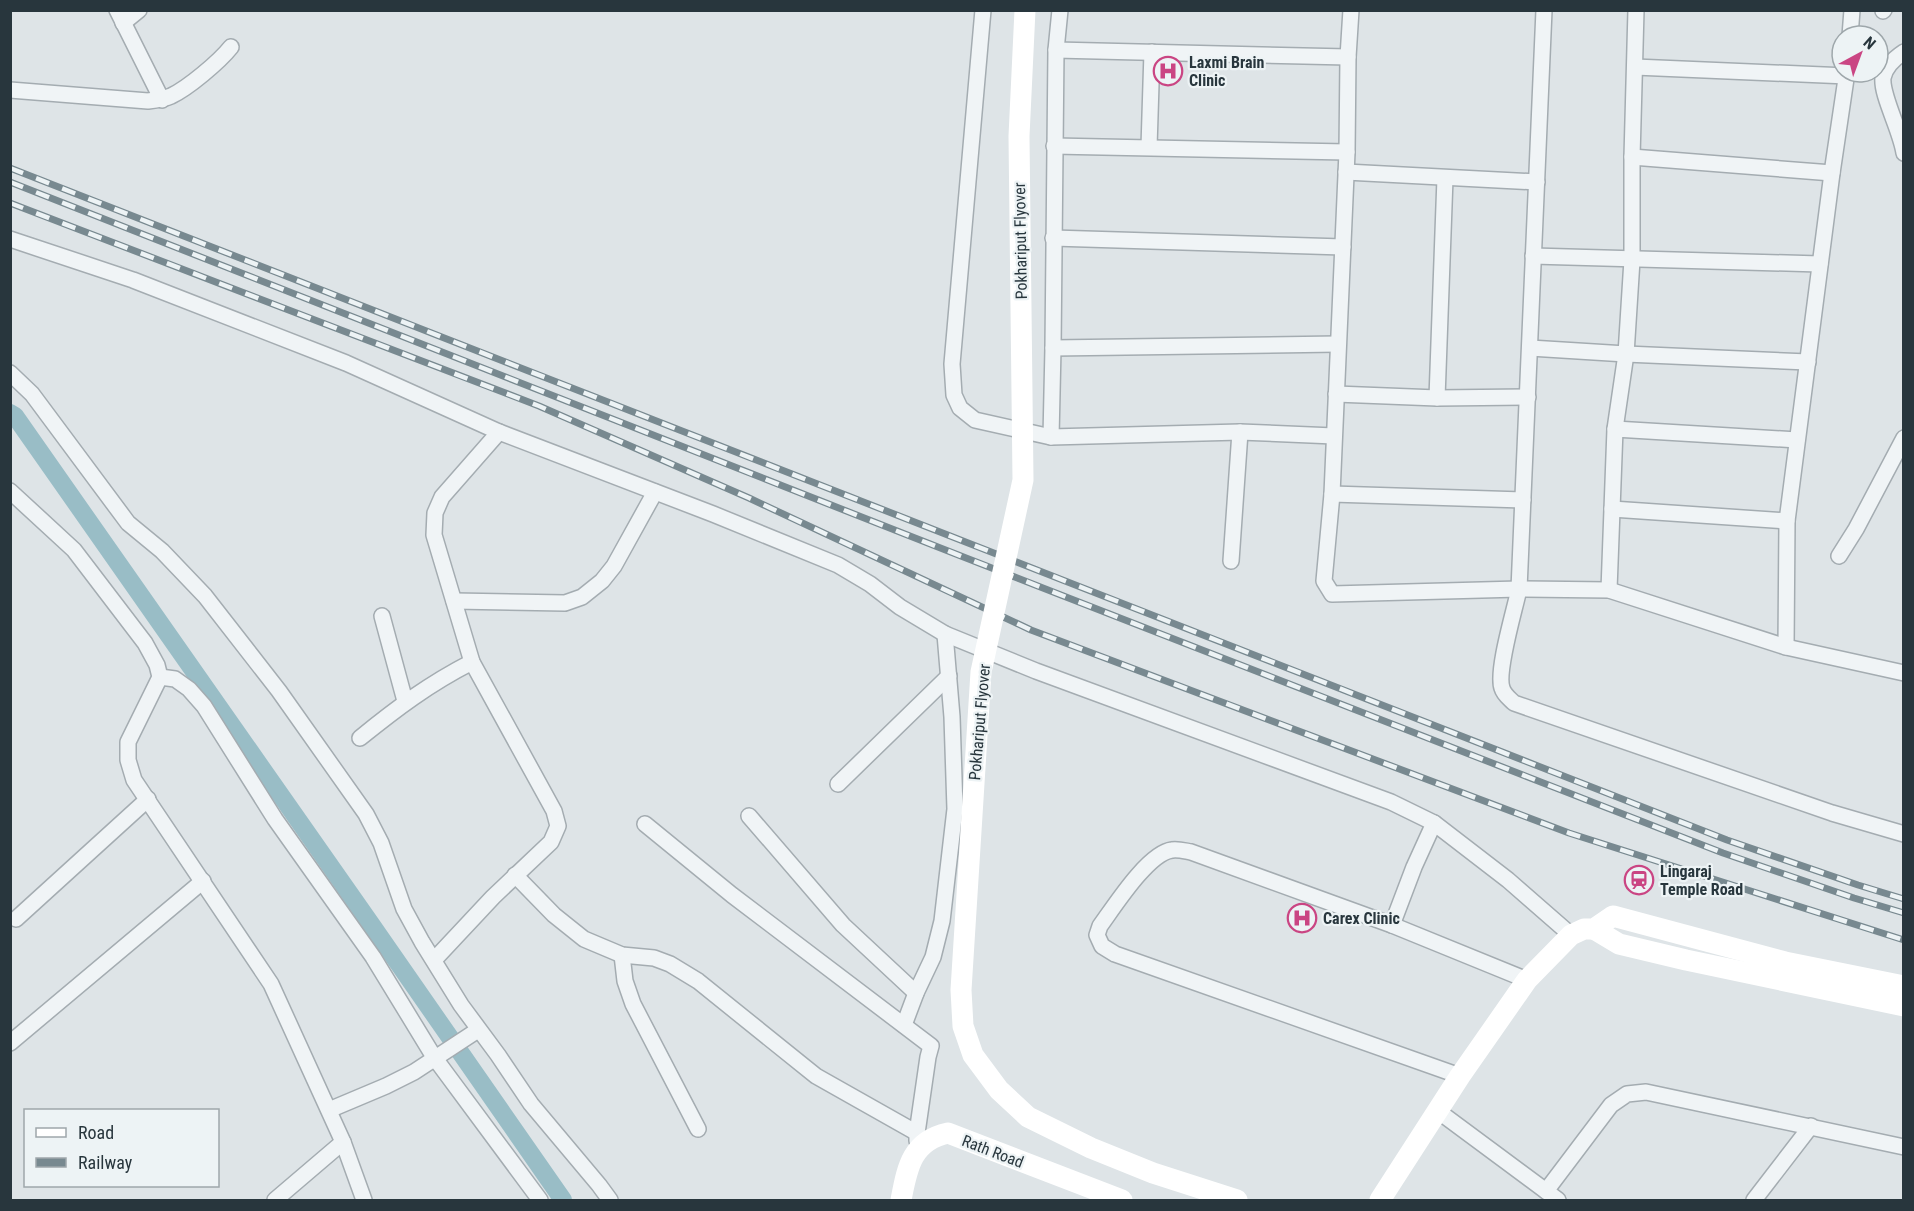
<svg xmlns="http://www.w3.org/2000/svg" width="1914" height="1211" viewBox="0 0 1914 1211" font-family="'Roboto Condensed',sans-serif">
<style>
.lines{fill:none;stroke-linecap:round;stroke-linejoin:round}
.canal{stroke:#99bdc6;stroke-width:18}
.street-casing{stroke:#a4acb1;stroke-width:18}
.street{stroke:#f0f4f6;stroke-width:15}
.secondary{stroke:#fff;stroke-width:21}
.rail-casing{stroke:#788990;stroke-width:7}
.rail{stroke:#edf3f5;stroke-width:4.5;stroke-dasharray:14;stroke-linecap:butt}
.secondary-bridge{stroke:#fff;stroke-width:21}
.labels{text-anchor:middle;stroke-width:4.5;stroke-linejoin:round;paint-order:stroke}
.poi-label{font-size:16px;font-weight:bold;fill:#28363d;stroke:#edf3f5;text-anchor:start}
.street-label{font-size:16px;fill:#28363d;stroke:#edf3f5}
</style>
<rect width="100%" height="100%" fill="#dee4e7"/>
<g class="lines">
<path class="canal" d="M 10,413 L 15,416 L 371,924 L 563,1200"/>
<g class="street-casing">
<g id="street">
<path d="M 117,10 L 162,100"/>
<path d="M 983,10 L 952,364 L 954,395 L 960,408 L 975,420 L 1051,437 L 1240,432 L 1334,436"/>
<path d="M 1351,10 L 1348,57 L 1347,152 L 1332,494 L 1324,581 L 1332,594 L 1519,589 L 1609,590 L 1786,647 L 1904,673"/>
<path d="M 1544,10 L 1519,589 C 1515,609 1496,671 1502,688 C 1504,695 1509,698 1514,703 L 1832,813 L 1904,834"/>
<path d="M 1883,11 L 1884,10"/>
<path d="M 123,23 L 139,10"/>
<path d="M 1850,36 L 1852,10"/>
<path d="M 1056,50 L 1348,57"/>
<path d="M 1904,52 C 1895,58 1885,67 1883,78 C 1881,95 1901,131 1904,153"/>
<path d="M 1635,67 L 1847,76"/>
<path d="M 10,90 L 148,101 C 156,100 164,99 171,96 C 188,88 219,62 231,47"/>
<path d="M 1054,146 L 1347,152"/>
<path d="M 1149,147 L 1152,52"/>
<path d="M 1632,157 L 1832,173"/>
<path d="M 1346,172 L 1537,182"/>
<path d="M 1053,238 L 1343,247"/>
<path d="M 10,239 L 133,280 L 346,363 L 499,432 L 713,514 L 838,565 L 870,584 L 900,607 L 945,634 L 1036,671 L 1391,802 L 1434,823 L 1508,880 L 1571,935"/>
<path d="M 1533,256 L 1820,264"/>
<path d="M 1053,348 L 1338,344"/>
<path d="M 1530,348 L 1626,354 L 1808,362"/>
<path d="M 10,373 L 32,394 L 128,523 L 162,551 L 205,596 L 279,691 L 366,814 L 381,843 L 404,909 L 422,942 L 461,1005 L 498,1055 L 531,1104 L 599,1185 L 610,1200"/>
<path d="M 1336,394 L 1437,398 L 1528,397"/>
<path d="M 1437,398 L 1445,178"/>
<path d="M 1615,429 L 1797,440"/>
<path d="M 1051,437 L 1053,348 L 1056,50 L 1060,10"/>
<path d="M 10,491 L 74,550 L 145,643 L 157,665 L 160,677 L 128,742 L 128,760 L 134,780 L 271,984 L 343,1142 L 364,1200"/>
<path d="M 1332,494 L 1523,500"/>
<path d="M 1612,509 L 1787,521"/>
<path d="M 1839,556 L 1856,529 L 1904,438"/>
<path d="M 1231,561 L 1240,432"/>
<path d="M 1609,590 L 1615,429 L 1626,354 L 1632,260 L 1632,157 L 1636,10"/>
<path d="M 454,601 L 565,603 L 582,597 L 602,581 L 614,566 L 655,492"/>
<path d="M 382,616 L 405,701"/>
<path d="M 1786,647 L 1787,521 L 1832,173 L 1847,72"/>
<path d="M 160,677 L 175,679 L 189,689 L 204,706 L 275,819 L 373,957 L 434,1057 L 540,1200"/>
<path d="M 360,738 C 397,708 429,684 472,662"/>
<path d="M 838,784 L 949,676"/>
<path d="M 749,816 L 843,925 L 916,993"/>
<path d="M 645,824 L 732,895 L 931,1046 L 928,1057 L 917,1133 L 917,1141"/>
<path d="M 515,875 L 554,915 L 584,939 L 622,955 L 654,958 L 670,964 L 698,981 L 816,1076 L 917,1133"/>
<path d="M 16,919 L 148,799"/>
<path d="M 1392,925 L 1414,867 L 1434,823"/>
<path d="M 622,955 L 625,981 L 633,1004 L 698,1129"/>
<path d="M 434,960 L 493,897 L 551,842 L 558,826 L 554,811 L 472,662 L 434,535 L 435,513 L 442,497 L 499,432"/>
<path d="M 904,1025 L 916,993 L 933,957 L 942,921 L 955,809 L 952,717 L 945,634"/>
<path d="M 10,1043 L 203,881"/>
<path d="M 1460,1076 L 1115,954 L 1102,946 L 1097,935 L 1100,926 C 1114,907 1148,853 1172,850 C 1178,849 1185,851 1191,852 L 1392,925 L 1527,980"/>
<path d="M 329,1110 L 386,1086 L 414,1072 L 478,1030"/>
<path d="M 1438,1111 L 1558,1200"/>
<path d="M 1546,1191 L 1611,1105 L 1627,1094 L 1646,1092 L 1904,1147"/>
<path d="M 275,1200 L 343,1142"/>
<path d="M 1754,1200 L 1811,1126"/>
</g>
</g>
<use href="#street" class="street"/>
<g class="secondary">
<path d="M 1594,929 L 1619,944 L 1686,960 L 1904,1006"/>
<path d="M 901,1200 C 907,1169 911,1141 948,1133 L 1122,1200"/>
<path d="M 1380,1200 L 1460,1076 L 1527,980 L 1571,935 L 1584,929 L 1594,929 L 1613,916 L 1785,962 L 1904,986"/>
</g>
<g class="rail-casing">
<g id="rail">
<path d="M 10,168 L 1727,840 L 1858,885 L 1904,899"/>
<path d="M 10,182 L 943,549 L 1723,853 L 1854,898 L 1904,913"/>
<path d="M 10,203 L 539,406 L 749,498 L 1031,630 L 1569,833 L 1904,940"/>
</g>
</g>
<use href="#rail" class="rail"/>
<path class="secondary-bridge" d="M 1025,10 L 1019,136 L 1023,480 L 981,672 L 961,990 L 963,1026 L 973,1055 L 999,1090 L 1028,1117 L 1091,1148 L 1153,1173 L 1237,1200"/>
</g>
<defs>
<g id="hospital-ring" transform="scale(1.5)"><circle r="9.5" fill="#edf3f5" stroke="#ca4583" stroke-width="1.5"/><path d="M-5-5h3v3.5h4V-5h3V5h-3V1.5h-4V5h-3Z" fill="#ca4583"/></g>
<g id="station-ring" transform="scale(1.5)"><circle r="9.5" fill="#edf3f5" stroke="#ca4583" stroke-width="1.5"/><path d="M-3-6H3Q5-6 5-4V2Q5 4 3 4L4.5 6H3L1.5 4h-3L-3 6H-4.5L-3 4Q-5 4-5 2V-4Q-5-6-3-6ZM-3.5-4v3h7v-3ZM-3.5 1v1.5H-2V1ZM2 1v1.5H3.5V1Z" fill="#ca4583"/></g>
</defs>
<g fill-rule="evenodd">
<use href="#hospital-ring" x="1168" y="71"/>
<use href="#station-ring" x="1639" y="880"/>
<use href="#hospital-ring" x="1302" y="918"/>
</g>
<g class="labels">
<g class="poi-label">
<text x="1189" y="68">Laxmi Brain<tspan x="1189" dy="18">Clinic</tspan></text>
<text x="1660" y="877">Lingaraj<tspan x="1660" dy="18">Temple Road</tspan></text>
<text x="1323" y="924">Carex Clinic</text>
</g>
<g class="street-label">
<text transform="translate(1020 241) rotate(-91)" y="6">Pokhariput Flyover</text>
<text transform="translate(979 722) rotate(-85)" y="6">Pokhariput Flyover</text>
<text transform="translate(993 1151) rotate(21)" y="6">Rath Road</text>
</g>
</g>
<rect width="1914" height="1211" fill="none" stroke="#28363d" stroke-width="24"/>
<rect x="24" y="1109" width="195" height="78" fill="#edf3f5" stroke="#9ea7ab" stroke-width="1.5"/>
<rect x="36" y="1128" width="30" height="9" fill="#ffffff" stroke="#9ea7ab" stroke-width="1.5"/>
<text x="78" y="1139" font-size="18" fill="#28363d">Road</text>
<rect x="36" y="1158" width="30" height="9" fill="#788990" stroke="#9ea7ab" stroke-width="1.5"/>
<text x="78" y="1169" font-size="18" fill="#28363d">Railway</text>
<g transform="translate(1860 54) rotate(41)"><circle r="28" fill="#edf3f5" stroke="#9ea7ab" stroke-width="1.5"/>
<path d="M0-4.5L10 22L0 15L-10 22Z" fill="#ca4583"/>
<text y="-9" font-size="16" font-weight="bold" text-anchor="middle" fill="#28363d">N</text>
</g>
</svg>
